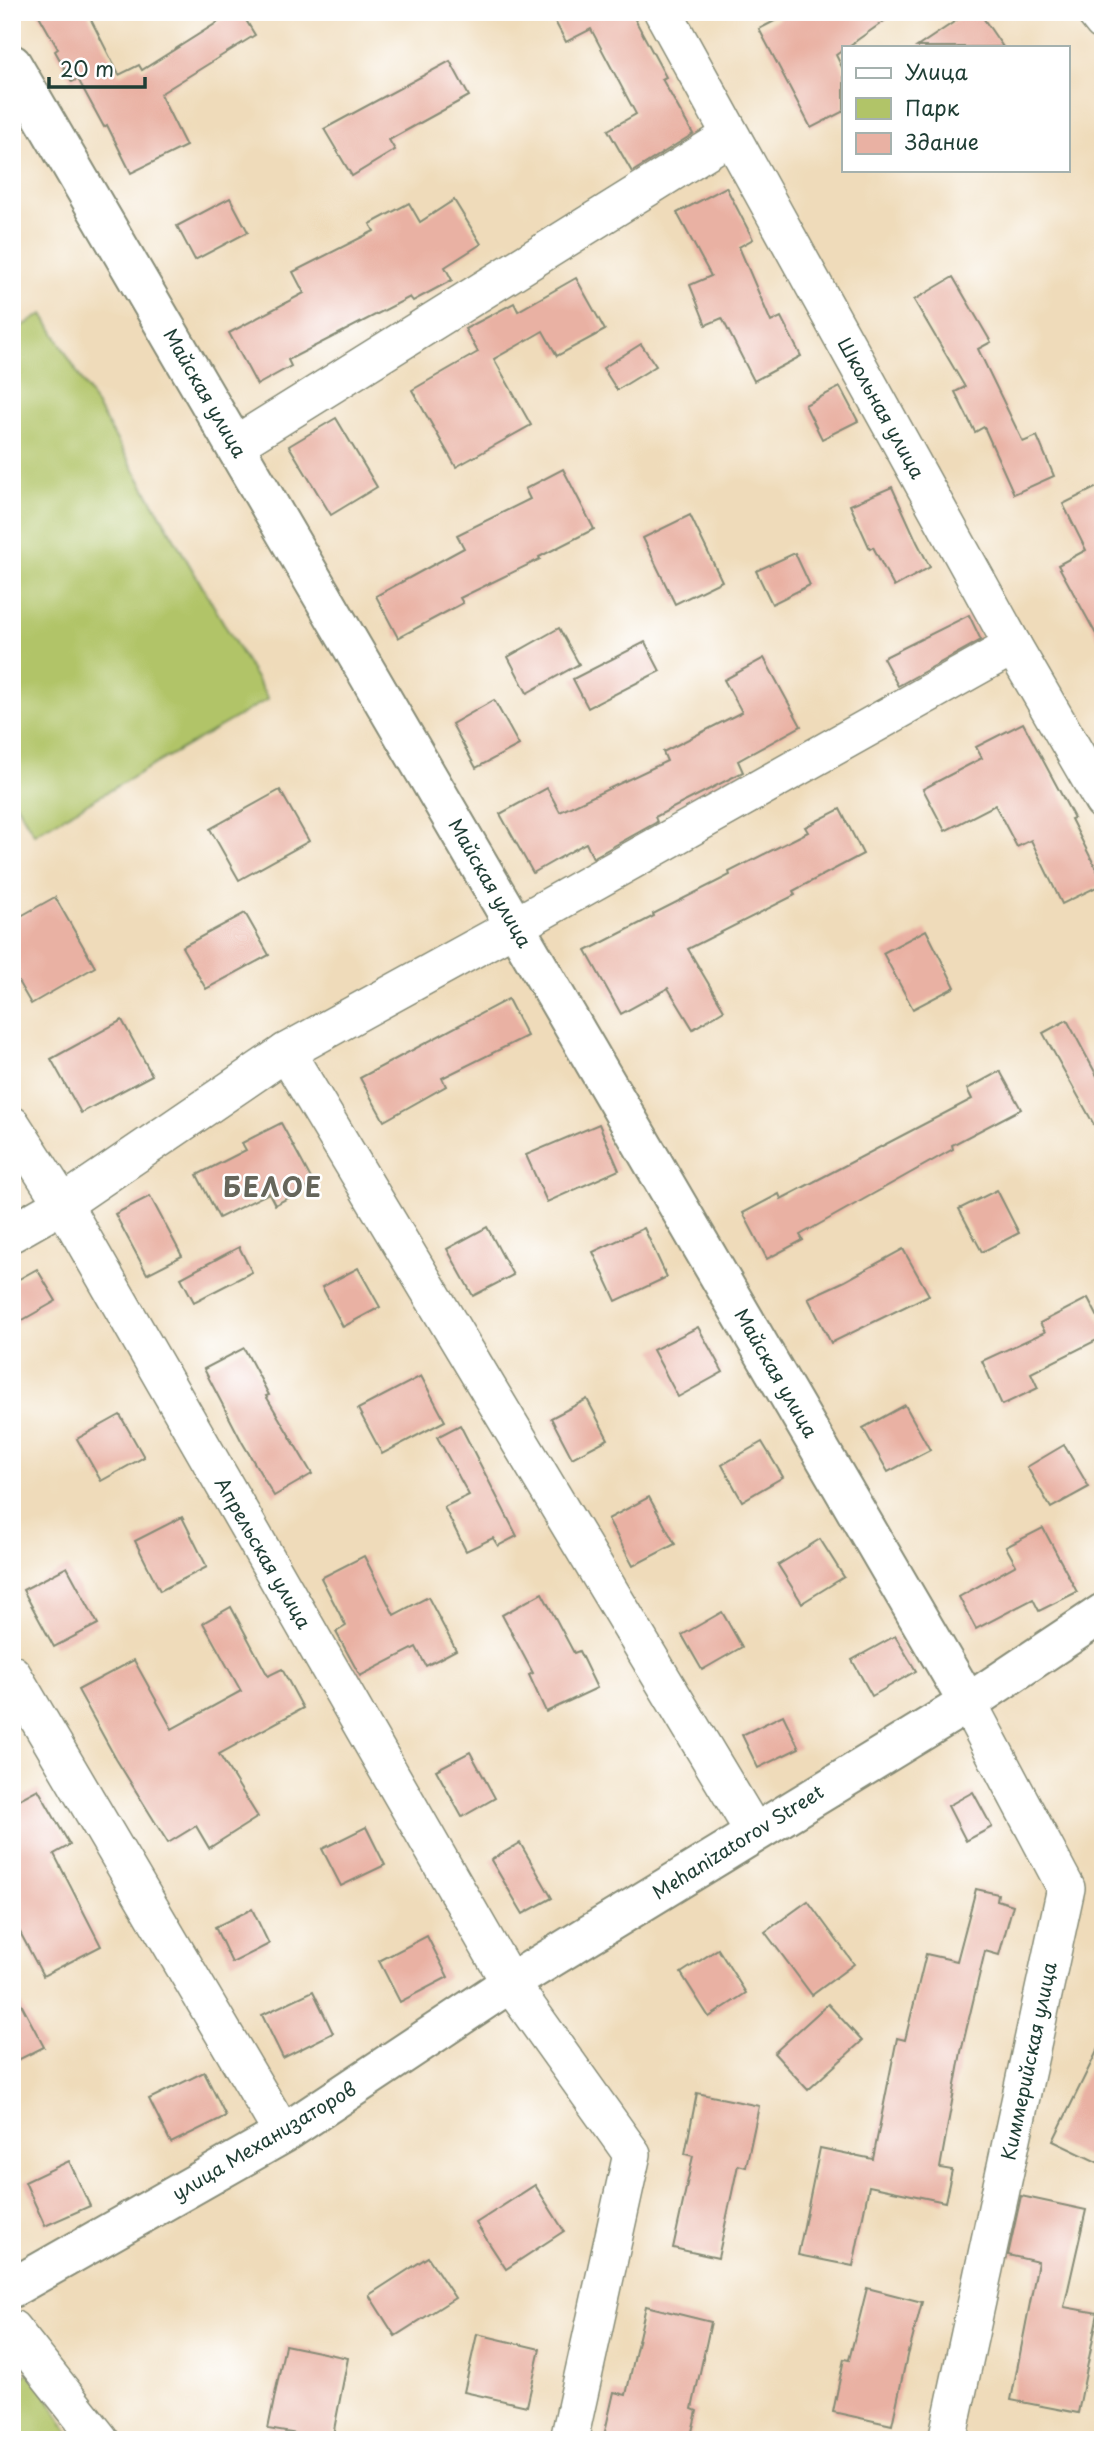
<svg xmlns="http://www.w3.org/2000/svg" width="1115" height="2452" viewBox="0 0 1115 2452" font-family="'Playpen Sans',sans-serif">
<style>
.green{fill:#b1c468;stroke:#68804e;stroke-width:2}
.building{fill:#e9b1a3}
.lines{fill:none;stroke-linecap:round;stroke-linejoin:round}
.minor-casing{stroke:#878c77;stroke-width:40}
.tertiary-casing{stroke:#878c77;stroke-width:42}
.minor{stroke:#fff;stroke-width:37}
.tertiary{stroke:#fff;stroke-width:38}
.labels{text-anchor:middle;stroke-width:5;stroke-linejoin:round;paint-order:stroke}
.street-label{font-size:19px;fill:#1f3d34;stroke:#fff}
.district-label{font-size:26px;font-weight:bold;letter-spacing:2px;fill:#66665b;stroke:#fff}
</style>
<rect width="100%" height="100%" fill="#fff"/>
<filter id="ink" filterUnits="userSpaceOnUse"><feTurbulence type="fractalNoise" baseFrequency=".0143" numOctaves="2"/><feDisplacementMap in="SourceGraphic" scale="14" xChannelSelector="R" yChannelSelector="G"/><feConvolveMatrix kernelMatrix="1 2 1 2 8 2 1 2 1" color-interpolation-filters="sRGB"/></filter>
<filter id="wash" filterUnits="userSpaceOnUse"><feTurbulence type="fractalNoise" baseFrequency=".00686" numOctaves="4" result="noise"/><feDisplacementMap in="SourceGraphic" scale="28" xChannelSelector="R" yChannelSelector="G"/><feGaussianBlur stdDeviation="1.57" result="paint"/><feColorMatrix in="noise" values="0 0 0 0 0 0 0 0 0 0 0 0 0 0 0 0 0 1.4 0 .05"/><feComposite in="paint" operator="in"/></filter>
<g filter="url(#wash)">
<rect width="100%" height="100%" fill="#efdbba"/>
<g class="green">
<path d="M 43,314 L 268,699 L 34,834 L 12,797 L 12,332 Z"/>
<path d="M 32,2371 L 73,2440 L 12,2440 L 12,2382 Z"/>
</g>
<g id="blocks">
<g class="building">
<path d="M 37,12 L 87,12 L 119,75 L 139,65 L 142,70 L 234,12 L 241,12 L 255,35 L 160,94 L 186,146 L 131,173 L 107,125 L 104,127 L 78,79 L 72,82 L 55,51 L 58,49 Z"/>
<path d="M 550,12 L 631,12 L 666,77 L 662,79 L 693,134 L 632,172 L 608,130 L 636,114 L 591,29 L 566,42 Z"/>
<path d="M 792,12 L 897,12 L 836,55 L 844,71 L 844,111 L 811,128 L 759,29 Z"/>
<path d="M 969,12 L 979,12 L 1003,47 L 917,47 Z"/>
<path d="M 450,61 L 469,96 L 389,140 L 395,150 L 352,176 L 324,129 Z"/>
<path d="M 726,187 L 753,239 L 739,247 L 771,322 L 781,317 L 801,356 L 754,381 L 722,318 L 706,325 L 690,285 L 711,276 L 677,213 Z"/>
<path d="M 230,198 L 248,232 L 195,260 L 177,226 Z"/>
<path d="M 454,200 L 481,244 L 445,267 L 452,280 L 413,301 L 410,297 L 288,360 L 291,366 L 257,385 L 229,333 L 304,293 L 293,272 L 374,231 L 370,224 L 409,203 L 420,222 Z"/>
<path d="M 953,277 L 991,342 L 978,349 L 1023,442 L 1037,436 L 1054,476 L 1014,494 L 984,427 L 975,432 L 955,392 L 965,387 L 914,300 Z"/>
<path d="M 576,278 L 605,330 L 557,356 L 543,331 L 494,359 L 531,425 L 456,467 L 412,390 L 478,352 L 465,329 L 514,303 L 518,311 Z"/>
<path d="M 641,344 L 656,366 L 617,390 L 603,368 Z"/>
<path d="M 840,387 L 858,421 L 822,439 L 805,405 Z"/>
<path d="M 336,418 L 377,487 L 331,515 L 289,446 Z"/>
<path d="M 563,469 L 594,529 L 539,557 L 540,559 L 460,598 L 463,603 L 398,638 L 376,596 L 464,548 L 457,535 L 530,499 L 525,489 Z"/>
<path d="M 1103,484 L 1103,647 L 1058,565 L 1086,550 L 1063,504 Z"/>
<path d="M 892,487 L 917,542 L 930,567 L 894,587 L 873,547 L 870,549 L 850,505 Z"/>
<path d="M 690,515 L 722,581 L 675,604 L 643,538 Z"/>
<path d="M 795,553 L 810,585 L 772,604 L 756,571 Z"/>
<path d="M 969,615 L 981,640 L 898,686 L 883,658 Z"/>
<path d="M 559,628 L 579,664 L 527,693 L 508,657 Z"/>
<path d="M 645,642 L 660,671 L 588,708 L 573,679 Z"/>
<path d="M 764,658 L 801,726 L 738,761 L 743,772 L 655,817 L 657,822 L 596,856 L 593,858 L 586,843 L 533,873 L 500,814 L 547,788 L 560,812 L 667,761 L 663,752 L 742,712 L 724,680 Z"/>
<path d="M 494,700 L 519,745 L 476,768 L 452,724 Z"/>
<path d="M 1023,723 L 1074,818 L 1071,819 L 1103,882 L 1103,884 L 1062,904 L 1031,840 L 1017,847 L 995,805 L 945,831 L 923,789 L 982,758 L 976,747 Z"/>
<path d="M 280,790 L 309,841 L 239,880 L 210,829 Z"/>
<path d="M 840,809 L 863,854 L 793,891 L 795,895 L 688,949 L 724,1010 L 693,1029 L 668,988 L 621,1014 L 586,951 L 654,916 L 653,914 L 730,875 L 729,872 L 808,832 L 805,827 Z"/>
<path d="M 55,897 L 95,967 L 31,1004 L 12,971 L 12,921 Z"/>
<path d="M 245,913 L 269,955 L 206,989 L 182,947 Z"/>
<path d="M 926,930 L 955,987 L 913,1009 L 883,953 Z"/>
<path d="M 508,999 L 527,1036 L 442,1078 L 446,1086 L 384,1121 L 360,1078 Z"/>
<path d="M 122,1020 L 152,1075 L 81,1113 L 51,1059 Z"/>
<path d="M 1067,1020 L 1103,1087 L 1103,1141 L 1043,1033 Z"/>
<path d="M 1000,1071 L 1021,1109 L 952,1145 L 953,1149 L 800,1235 L 803,1240 L 767,1259 L 743,1213 L 779,1194 L 781,1199 L 972,1099 L 967,1089 Z"/>
<path d="M 281,1123 L 314,1184 L 275,1205 L 269,1193 L 219,1218 L 197,1175 L 246,1150 L 242,1143 Z"/>
<path d="M 599,1124 L 619,1170 L 547,1202 L 526,1155 Z"/>
<path d="M 997,1190 L 1019,1233 L 982,1252 L 959,1209 Z"/>
<path d="M 150,1196 L 182,1256 L 147,1274 L 115,1214 Z"/>
<path d="M 487,1227 L 513,1275 L 473,1296 L 447,1249 Z"/>
<path d="M 644,1228 L 667,1277 L 616,1301 L 593,1252 Z"/>
<path d="M 239,1247 L 252,1272 L 194,1302 L 181,1278 Z"/>
<path d="M 903,1249 L 929,1295 L 831,1343 L 808,1298 L 845,1281 Z"/>
<path d="M 358,1268 L 380,1307 L 343,1327 L 322,1287 Z"/>
<path d="M 37,1269 L 56,1301 L 12,1326 L 12,1283 Z"/>
<path d="M 1088,1298 L 1103,1327 L 1103,1337 L 1031,1373 L 1038,1388 L 1002,1405 L 982,1361 L 1045,1332 L 1040,1323 Z"/>
<path d="M 698,1327 L 723,1372 L 678,1397 L 653,1350 Z"/>
<path d="M 244,1348 L 269,1395 L 266,1396 L 312,1474 L 274,1496 L 242,1442 L 204,1369 Z"/>
<path d="M 421,1376 L 445,1421 L 382,1454 L 358,1409 Z"/>
<path d="M 587,1399 L 608,1439 L 572,1458 L 551,1418 Z"/>
<path d="M 905,1405 L 930,1450 L 888,1472 L 863,1428 Z"/>
<path d="M 120,1415 L 144,1457 L 101,1481 L 77,1439 Z"/>
<path d="M 460,1425 L 517,1536 L 498,1546 L 493,1538 L 466,1551 L 444,1507 L 469,1495 L 437,1437 Z"/>
<path d="M 762,1442 L 783,1477 L 742,1501 L 722,1465 Z"/>
<path d="M 1064,1445 L 1089,1487 L 1051,1508 L 1027,1467 Z"/>
<path d="M 649,1497 L 675,1544 L 633,1566 L 608,1519 Z"/>
<path d="M 182,1517 L 207,1567 L 160,1591 L 135,1541 Z"/>
<path d="M 1043,1528 L 1077,1592 L 1039,1611 L 1033,1599 L 976,1629 L 959,1597 L 1016,1565 L 1006,1547 Z"/>
<path d="M 820,1539 L 844,1577 L 802,1603 L 778,1565 Z"/>
<path d="M 364,1556 L 394,1615 L 428,1597 L 456,1650 L 426,1666 L 416,1647 L 360,1676 L 336,1632 L 346,1626 L 321,1578 Z"/>
<path d="M 67,1567 L 98,1624 L 54,1647 L 23,1590 Z"/>
<path d="M 542,1593 L 574,1653 L 579,1651 L 597,1688 L 546,1712 L 529,1675 L 533,1673 L 502,1615 Z"/>
<path d="M 231,1607 L 268,1676 L 282,1669 L 303,1708 L 219,1754 L 258,1817 L 209,1848 L 196,1826 L 168,1843 L 116,1759 L 78,1690 L 134,1660 L 172,1729 L 241,1691 L 203,1623 Z"/>
<path d="M 722,1612 L 742,1647 L 702,1670 L 682,1635 Z"/>
<path d="M 895,1636 L 916,1671 L 872,1696 L 852,1660 Z"/>
<path d="M 783,1715 L 799,1748 L 758,1768 L 742,1735 Z"/>
<path d="M 470,1752 L 495,1798 L 462,1817 L 436,1770 Z"/>
<path d="M 38,1789 L 70,1845 L 54,1854 L 101,1946 L 43,1976 L 12,1917 L 12,1803 Z"/>
<path d="M 973,1792 L 992,1827 L 966,1841 L 948,1806 Z"/>
<path d="M 366,1827 L 385,1865 L 341,1886 L 322,1849 Z"/>
<path d="M 520,1843 L 552,1898 L 523,1914 L 491,1860 Z"/>
<path d="M 976,1889 L 998,1894 L 997,1900 L 1013,1905 L 999,1955 L 985,1951 L 961,2052 L 940,2168 L 952,2170 L 945,2202 L 869,2186 L 853,2266 L 798,2255 L 820,2148 L 873,2159 L 897,2038 L 905,2040 L 926,1954 L 957,1961 Z"/>
<path d="M 808,1901 L 854,1964 L 812,1995 L 765,1932 Z"/>
<path d="M 252,1909 L 269,1944 L 232,1963 L 215,1927 Z"/>
<path d="M 427,1936 L 448,1977 L 400,2002 L 379,1961 Z"/>
<path d="M 718,1949 L 746,1993 L 709,2017 L 681,1973 Z"/>
<path d="M 12,1987 L 44,2047 L 12,2063 Z"/>
<path d="M 313,1991 L 333,2033 L 283,2058 L 262,2015 Z"/>
<path d="M 828,2004 L 862,2041 L 808,2090 L 774,2053 Z"/>
<path d="M 1103,2039 L 1103,2165 L 1053,2141 Z"/>
<path d="M 204,2072 L 226,2116 L 171,2143 L 149,2099 Z"/>
<path d="M 697,2093 L 759,2106 L 746,2167 L 738,2165 L 718,2258 L 673,2248 L 693,2156 L 685,2154 Z"/>
<path d="M 69,2161 L 90,2206 L 45,2226 L 25,2182 Z"/>
<path d="M 535,2185 L 564,2231 L 506,2269 L 476,2223 Z"/>
<path d="M 1021,2196 L 1086,2210 L 1064,2307 L 1098,2313 L 1078,2413 L 1011,2400 L 1038,2262 L 1008,2255 Z"/>
<path d="M 428,2257 L 455,2298 L 395,2336 L 369,2295 Z"/>
<path d="M 867,2288 L 922,2302 L 909,2352 L 908,2351 L 892,2425 L 833,2412 L 844,2359 L 849,2360 Z"/>
<path d="M 646,2306 L 711,2322 L 692,2409 L 697,2411 L 690,2440 L 603,2440 L 614,2392 L 626,2395 Z"/>
<path d="M 477,2334 L 540,2349 L 527,2406 L 464,2392 Z"/>
<path d="M 285,2345 L 348,2358 L 332,2440 L 268,2429 Z"/>
</g>
</g>
</g>
<g filter="url(#ink)">
<use href="#blocks" fill-opacity="0" stroke="#878c77" stroke-width="2"/>
<g class="lines">
<g class="minor-casing">
<g id="minor">
<path d="M 663,12 L 1013,646 L 1103,801"/>
<path d="M 1095,12 L 1103,22"/>
<path d="M 235,445 L 730,136"/>
<path d="M 286,1052 L 754,1832"/>
<path d="M 12,1125 L 63,1204 L 510,1983 L 632,2154 L 569,2440"/>
<path d="M 12,1233 L 63,1204 L 286,1052 L 515,926 L 1013,646"/>
<path d="M 12,1674 L 283,2134"/>
<path d="M 12,2329 L 100,2440"/>
<path d="M 947,2440 L 1066,1888 L 968,1703"/>
</g>
</g>
<g class="tertiary-casing">
<g id="tertiary">
<path d="M 12,64 L 968,1703"/>
<path d="M 12,2288 L 283,2134 L 510,1983 L 968,1703 L 1103,1613"/>
</g>
</g>
<use href="#minor" class="minor"/>
<use href="#tertiary" class="tertiary"/>
</g>
</g>
<g class="labels">
<g class="street-label">
<text transform="translate(205 393) rotate(60)" y="7">Майская улица</text>
<text transform="translate(881 408) rotate(61)" y="7">Школьная улица</text>
<text transform="translate(490 883) rotate(60)" y="7">Майская улица</text>
<text transform="translate(776 1373) rotate(60)" y="7">Майская улица</text>
<text transform="translate(263 1553) rotate(60)" y="7">Апрельская улица</text>
<text transform="translate(738 1842) rotate(-32)" y="7">Mehanizatorov Street</text>
<text transform="translate(1029 2061) rotate(-78)" y="7">Киммерийская улица</text>
<text transform="translate(264 2141) rotate(-31)" y="7">улица Механизаторов</text>
</g>
<g class="district-label">
<text x="273" y="1197">БЕЛОЕ</text>
</g>
</g>
<rect width="1115" height="2452" fill="none" stroke="#fff" stroke-width="42"/>
<rect x="842" y="46" width="228" height="126" fill="#ffffff" stroke="#a5b1ae" stroke-width="2"/>
<rect x="856" y="68" width="35" height="10" fill="#ffffff" stroke="#a5b1ae" stroke-width="2"/>
<text x="905" y="80" font-size="21" fill="#1f3d34">Улица</text>
<rect x="856" y="98" width="35" height="21" fill="#b1c468" stroke="#a5b1ae" stroke-width="2"/>
<text x="905" y="116" font-size="21" fill="#1f3d34">Парк</text>
<rect x="856" y="133" width="35" height="21" fill="#e9b1a3" stroke="#a5b1ae" stroke-width="2"/>
<text x="905" y="150" font-size="21" fill="#1f3d34">Здание</text>
<path d="M49 77v10h96v-10" fill="none" stroke="#1f3d34" stroke-width="3.5"/>
<text x="60" y="77" font-size="21" fill="#1f3d34" stroke="#ffffff" stroke-width="5" paint-order="stroke">20 m</text>
</svg>
